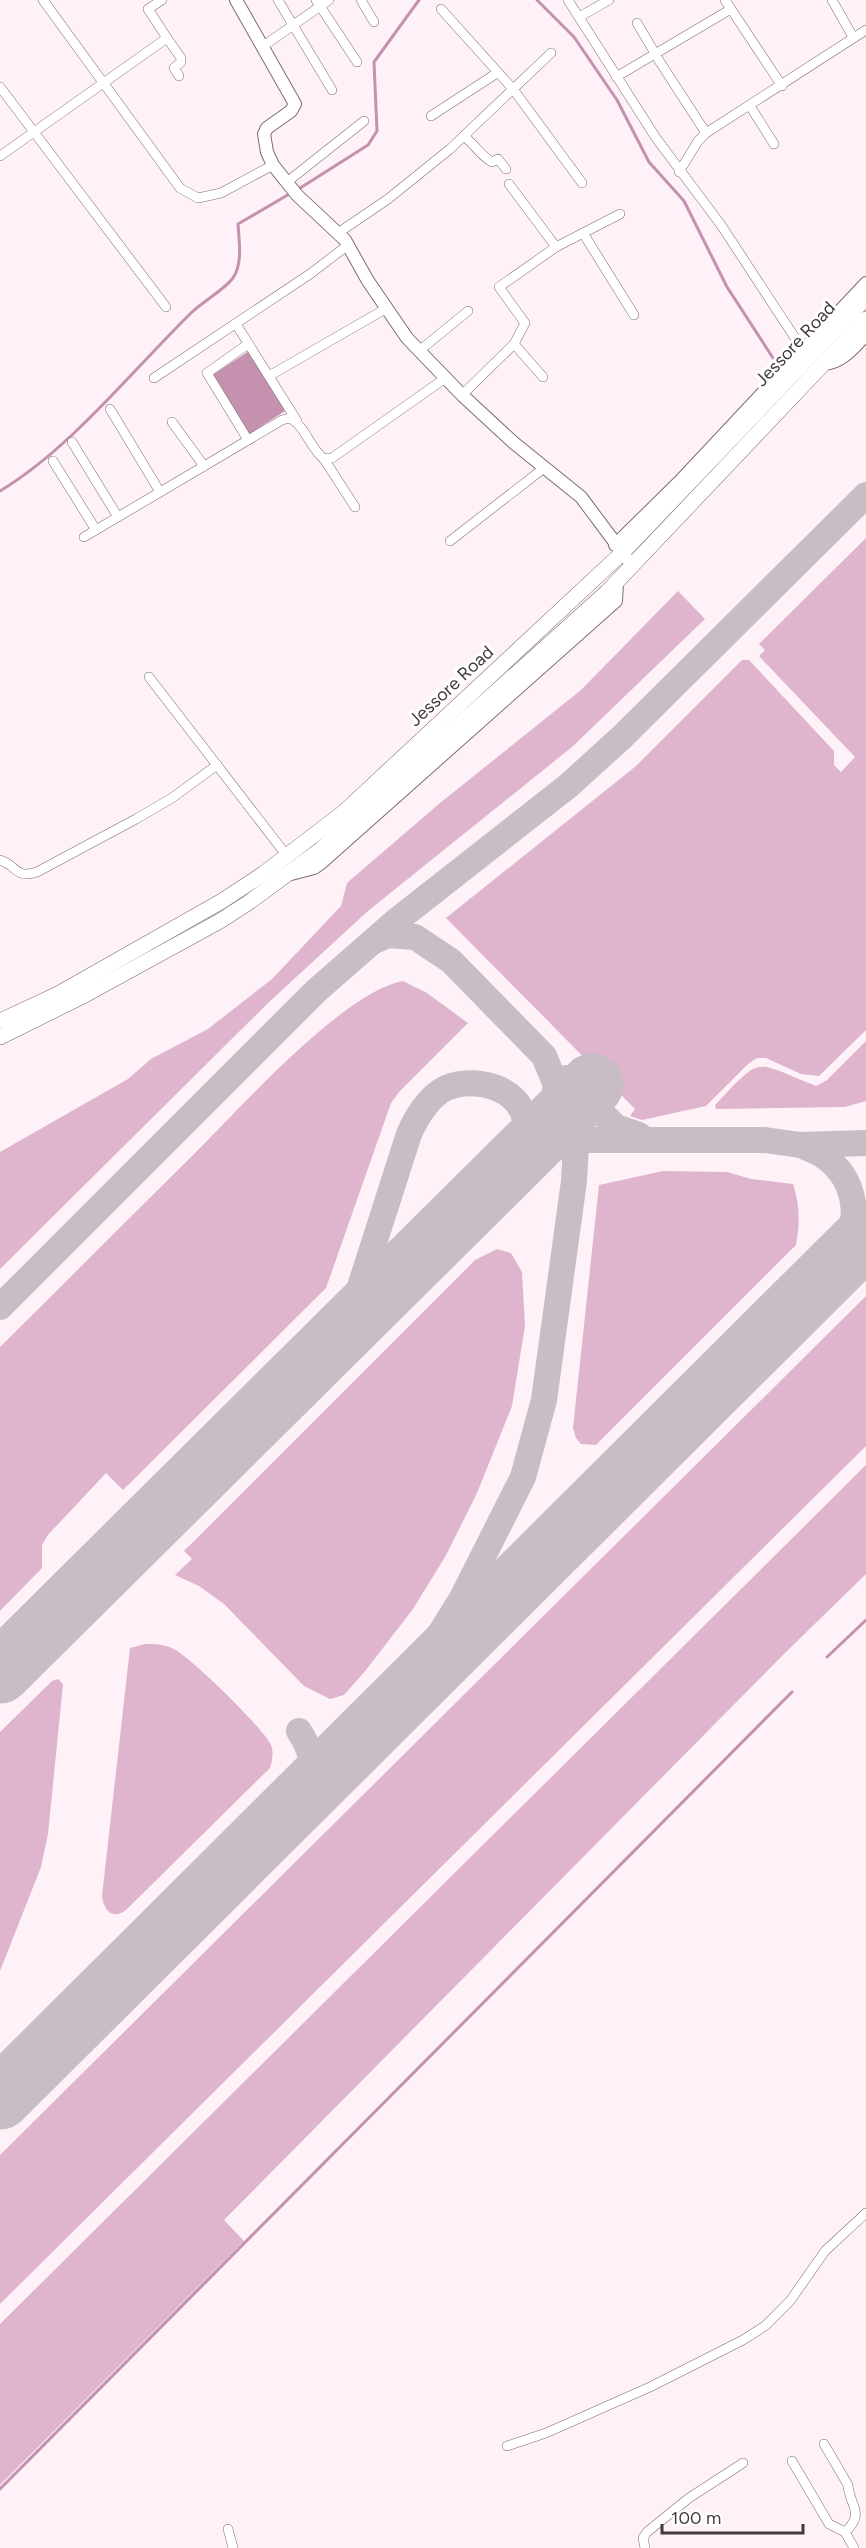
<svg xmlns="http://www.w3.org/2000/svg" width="866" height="2548" viewBox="0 0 866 2548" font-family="Figtree,sans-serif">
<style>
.green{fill:#deb5cd}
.water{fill:#c491af}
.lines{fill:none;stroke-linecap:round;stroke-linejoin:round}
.stream{stroke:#c491af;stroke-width:3}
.taxiway{stroke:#c8bdc4;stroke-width:26}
.runway{stroke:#c8bdc4;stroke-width:63}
.minor-casing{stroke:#7e6b76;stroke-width:10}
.tertiary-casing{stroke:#7e6b76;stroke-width:14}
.trunk-casing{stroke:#7e6b76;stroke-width:16}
.minor{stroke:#fff;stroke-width:9}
.tertiary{stroke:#fff;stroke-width:12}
.trunk{stroke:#fff;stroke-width:15}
.labels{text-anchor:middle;stroke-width:6;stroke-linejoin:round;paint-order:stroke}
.street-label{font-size:18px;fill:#423a3f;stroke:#fff}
</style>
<rect width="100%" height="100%" fill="#fef1f8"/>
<g class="green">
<path d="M 866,538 L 866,1030 L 819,1076 L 801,1074 L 766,1058 L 757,1058 L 748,1064 L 706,1106 L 642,1120 L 630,1116 L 635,1109 L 446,918 L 636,766 L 742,660 L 749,660 L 834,751 L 834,765 L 841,772 L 855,757 L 759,656 L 765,650 L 759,644 Z"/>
<path d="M 678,591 L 705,619 L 572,747 L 368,911 L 268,1003 L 0,1269 L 0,1152 L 128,1079 L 151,1059 L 208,1029 L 272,979 L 341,906 L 347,883 L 440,803 L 581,690 Z"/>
<path d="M 403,981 L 427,993 L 468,1023 L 399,1092 L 391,1103 L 326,1288 L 123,1490 L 106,1473 L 47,1536 L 42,1545 L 42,1568 L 0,1611 L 0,1347 C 63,1285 125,1222 188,1160 C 234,1115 342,992 403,981 Z"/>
<path d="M 866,1041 L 866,1101 L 845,1107 L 716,1109 L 715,1105 C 764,1054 752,1061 816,1086 L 827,1080 Z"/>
<path d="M 663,1171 L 727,1172 L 751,1179 L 793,1184 C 800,1205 800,1223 796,1245 L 596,1445 L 581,1444 L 576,1438 L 573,1428 L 599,1185 Z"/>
<path d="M 497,1249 L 511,1253 L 522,1272 L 525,1326 L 512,1406 L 477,1493 L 445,1557 L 413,1609 L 366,1670 L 344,1695 L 330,1699 L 304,1686 L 224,1604 L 199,1586 L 175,1575 L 192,1559 L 184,1551 L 475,1260 Z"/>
<path d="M 866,1296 L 866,1446 L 0,2304 L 0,2155 Z"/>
<path d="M 866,1465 L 866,1574 L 786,1652 L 224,2220 L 244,2241 L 0,2485 L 0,2324 Z"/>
<path d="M 145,1644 C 154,1644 163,1644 172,1648 C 189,1655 264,1729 271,1745 C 274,1753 272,1761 270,1768 L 127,1909 C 113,1921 104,1911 102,1896 L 130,1648 Z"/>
<path d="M 58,1679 L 63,1684 L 48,1834 L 41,1867 L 0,1971 L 0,1732 L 52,1681 Z"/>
</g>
<path class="water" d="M 249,351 L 285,411 L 248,435 L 211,376 Z"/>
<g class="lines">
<g class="stream">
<path d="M 537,0 L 574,37 L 617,100 L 649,162 L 684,201 L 727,287 L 773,358"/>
<path d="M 297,190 L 368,145 L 377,131 L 374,62 L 419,0"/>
<path d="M 0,491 C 70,449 132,371 191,313 C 202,302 224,290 233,278 C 243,263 239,241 238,224 L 291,193"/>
<path d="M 827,1657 L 866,1620"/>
<path d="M 0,2489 L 792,1692"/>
</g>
<g class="taxiway">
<path d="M 374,941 L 388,935 L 415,937 L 451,961 L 544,1056 L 556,1085 L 551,1117 L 523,1155"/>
<path d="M 572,1084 L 616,1127 L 639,1135"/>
<path d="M 801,1145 C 807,1148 816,1151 822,1155 C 860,1180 860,1224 842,1260"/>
<path d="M 511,1168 C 531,1154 549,1145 573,1140 L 765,1140 L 800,1145 L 866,1143"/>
<path d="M 0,1307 L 316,991 L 396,921 L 568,786 L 622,737 L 866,495"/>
<path d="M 311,1364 L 343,1328 L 357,1296 L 409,1134 C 416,1118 429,1096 446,1088 C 475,1076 519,1087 525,1120 C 529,1139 518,1157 507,1171"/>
<path d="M 377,1724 L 424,1659 L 462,1598 L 523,1477 L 544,1400 L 574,1181 L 578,1106 L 566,1078"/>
<path d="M 299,1801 C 315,1772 317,1759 299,1731"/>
</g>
<g class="runway">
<path d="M 0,1672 L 592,1085"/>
<path d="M 0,2098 L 866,1236"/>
</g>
<g class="minor-casing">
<g id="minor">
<path d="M 43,0 L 180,188 L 198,198 L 221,193 L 273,165"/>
<path d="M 278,0 L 332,90"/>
<path d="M 316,0 L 357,62"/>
<path d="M 361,0 L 374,22"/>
<path d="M 568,0 L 656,138 L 721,225 L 799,344 L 810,348"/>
<path d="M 725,0 L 782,86"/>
<path d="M 832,0 L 853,37"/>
<path d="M 441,9 L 513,89 L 582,183"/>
<path d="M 579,17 L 609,0"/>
<path d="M 637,23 L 656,55"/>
<path d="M 167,38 L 181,58 L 181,62 L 174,68 L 179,76"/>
<path d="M 262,47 L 329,0"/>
<path d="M 658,59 L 706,133"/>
<path d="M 616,77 L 731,9"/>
<path d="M 0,87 L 166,307"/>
<path d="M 750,106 L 774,144"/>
<path d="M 431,116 L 497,73"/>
<path d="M 464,136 C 474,144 482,157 492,162 L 498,159 L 506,169"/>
<path d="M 0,156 L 167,38 L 148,9 L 162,0"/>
<path d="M 679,172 L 698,141 L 706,133 L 866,30"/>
<path d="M 287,182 L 364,121"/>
<path d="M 509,184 L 556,247"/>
<path d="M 338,233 L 388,199 L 450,149 L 551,53"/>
<path d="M 583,233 L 634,315"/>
<path d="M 236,324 L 297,421"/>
<path d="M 514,344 L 525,323 L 499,287 L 556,247 L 620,214"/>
<path d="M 419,351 L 468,311"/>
<path d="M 269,376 L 387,308"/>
<path d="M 154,378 L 310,274 L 348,245"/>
<path d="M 462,395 L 514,344 L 543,377"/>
<path d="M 110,409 L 160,492"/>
<path d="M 172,422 L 204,466"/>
<path d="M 248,440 L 207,373 L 248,344"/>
<path d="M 72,442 L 118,517"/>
<path d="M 324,459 L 355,507"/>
<path d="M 53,461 L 96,530"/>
<path d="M 84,537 L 282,420 L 290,418 C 306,427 310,448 324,459 L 332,458 L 444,379"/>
<path d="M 450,541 L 544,468"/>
<path d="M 149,677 L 287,856"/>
<path d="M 0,860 C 18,866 15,879 37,872 L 136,819 L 172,798 L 217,765"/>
<path d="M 824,2444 L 848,2485 C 849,2505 866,2513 845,2532 L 854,2548"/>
<path d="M 507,2446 L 546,2433 L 650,2387 L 743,2340 L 765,2326 L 790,2301 L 825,2251 L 866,2213"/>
<path d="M 792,2461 L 829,2524 L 845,2532"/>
<path d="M 228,2529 L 233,2548"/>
<path d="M 645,2548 L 643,2538 L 647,2532 L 689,2498 L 743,2463"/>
</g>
</g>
<g class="tertiary-casing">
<g id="tertiary">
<path d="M 236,0 L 295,104 L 291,111 L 267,128 L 264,134 L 267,152 L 273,165 L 297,195 L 345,240 L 368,281 L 407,338 L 462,395 L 514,443 L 581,497 L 628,560"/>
<path d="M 825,364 C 843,362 853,348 866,335"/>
<path d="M 615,545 L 679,482 L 866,283"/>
<path d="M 291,874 L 314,868 L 320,864 L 616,601 L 617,582"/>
</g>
</g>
<g class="trunk-casing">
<g id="trunk">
<path d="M 0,1021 L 58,994 L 222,901 L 263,874 L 344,812 L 621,554 L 866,298"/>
<path d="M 0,1037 L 83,996 L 220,921 L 248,903 L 320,850 L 607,592 L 866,319"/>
</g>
</g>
<use href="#minor" class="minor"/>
<use href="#tertiary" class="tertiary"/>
<use href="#trunk" class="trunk"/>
</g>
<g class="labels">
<g class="street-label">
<text transform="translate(795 344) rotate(-47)" y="6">Jessore Road</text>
<text transform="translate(451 686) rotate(-43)" y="6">Jessore Road</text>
</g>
</g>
<path d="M662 2524v9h141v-9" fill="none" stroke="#423a3f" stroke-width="3"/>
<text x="671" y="2524" font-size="18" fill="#423a3f" stroke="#ffffff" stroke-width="4.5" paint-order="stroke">100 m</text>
</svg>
